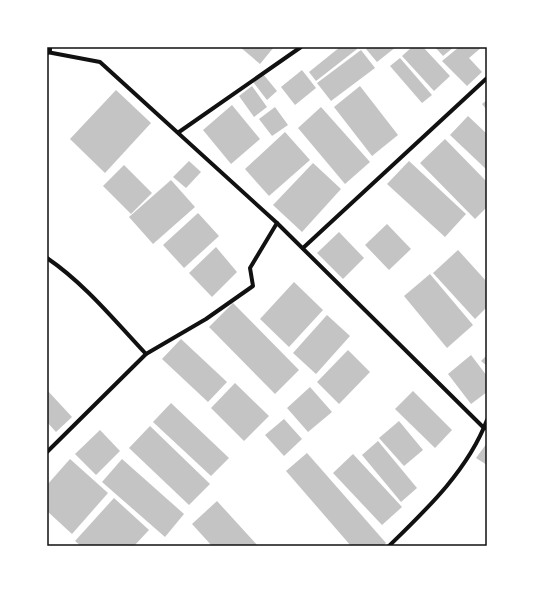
<svg xmlns="http://www.w3.org/2000/svg" width="534" height="593" viewBox="0 0 534 593" font-family="'PT Sans Narrow',sans-serif">
<style>
.building{fill:#c4c4c4}
.lines{fill:none;stroke-linecap:round;stroke-linejoin:round}
.minor{stroke:#111;stroke-width:4}
.primary{stroke:#111;stroke-width:10}
.neatline{fill:none;stroke:#111;stroke-width:1.5}
</style>
<rect width="100%" height="100%" fill="#fff"/>
<g class="building">
<path d="M 240,47 L 274,47 L 260,64 Z"/>
<path d="M 340,47 L 356,47 L 357,49 L 316,81 L 309,72 Z"/>
<path d="M 368,47 L 396,47 L 377,62 L 366,49 Z"/>
<path d="M 412,47 L 423,47 L 450,76 L 434,91 L 402,56 Z"/>
<path d="M 435,47 L 454,47 L 443,56 Z"/>
<path d="M 459,47 L 482,47 L 469,58 L 482,72 L 467,86 L 442,61 Z"/>
<path d="M 361,50 L 375,68 L 331,101 L 317,83 Z"/>
<path d="M 400,58 L 432,95 L 422,103 L 390,66 Z"/>
<path d="M 302,70 L 316,88 L 295,105 L 281,87 Z"/>
<path d="M 263,74 L 277,91 L 267,100 L 253,82 Z"/>
<path d="M 252,86 L 267,107 L 254,117 L 239,96 Z"/>
<path d="M 360,86 L 398,135 L 372,156 L 334,107 Z"/>
<path d="M 116,90 L 151,123 L 105,173 L 70,139 Z"/>
<path d="M 487,100 L 487,110 L 482,104 Z"/>
<path d="M 232,105 L 260,139 L 231,164 L 203,130 Z"/>
<path d="M 275,107 L 288,125 L 272,136 L 259,119 Z"/>
<path d="M 321,107 L 370,162 L 345,184 L 298,128 Z"/>
<path d="M 468,116 L 487,134 L 487,170 L 450,135 Z"/>
<path d="M 285,132 L 310,160 L 269,196 L 245,169 Z"/>
<path d="M 445,139 L 487,182 L 487,207 L 475,219 L 420,163 Z"/>
<path d="M 189,161 L 201,172 L 186,188 L 173,177 Z"/>
<path d="M 409,161 L 466,214 L 445,237 L 387,184 Z"/>
<path d="M 313,163 L 341,189 L 302,232 L 273,205 Z"/>
<path d="M 124,165 L 152,193 L 131,214 L 103,186 Z"/>
<path d="M 171,180 L 195,207 L 153,244 L 129,217 Z"/>
<path d="M 198,213 L 219,236 L 184,268 L 163,245 Z"/>
<path d="M 387,224 L 411,249 L 389,270 L 365,245 Z"/>
<path d="M 339,232 L 364,258 L 343,279 L 317,253 Z"/>
<path d="M 216,247 L 237,272 L 212,297 L 189,273 Z"/>
<path d="M 458,250 L 487,282 L 487,307 L 475,319 L 433,273 Z"/>
<path d="M 430,274 L 473,325 L 447,348 L 404,296 Z"/>
<path d="M 294,282 L 323,310 L 289,347 L 260,319 Z"/>
<path d="M 233,303 L 299,370 L 275,394 L 209,327 Z"/>
<path d="M 327,315 L 350,336 L 316,374 L 293,353 Z"/>
<path d="M 181,339 L 227,382 L 208,402 L 162,359 Z"/>
<path d="M 348,350 L 370,372 L 339,404 L 317,382 Z"/>
<path d="M 471,355 L 487,376 L 487,392 L 471,404 L 448,374 Z"/>
<path d="M 487,355 L 487,366 L 481,361 Z"/>
<path d="M 235,383 L 269,416 L 244,441 L 211,408 Z"/>
<path d="M 310,387 L 332,412 L 308,432 L 287,408 Z"/>
<path d="M 47,390 L 72,417 L 56,432 L 47,422 Z"/>
<path d="M 413,391 L 452,430 L 435,448 L 395,409 Z"/>
<path d="M 171,403 L 229,458 L 211,476 L 153,422 Z"/>
<path d="M 284,419 L 302,439 L 284,456 L 265,435 Z"/>
<path d="M 399,421 L 423,450 L 404,466 L 379,438 Z"/>
<path d="M 150,426 L 210,484 L 189,505 L 129,448 Z"/>
<path d="M 100,430 L 120,451 L 96,475 L 75,454 Z"/>
<path d="M 378,441 L 417,488 L 401,502 L 362,455 Z"/>
<path d="M 487,443 L 487,465 L 476,458 Z"/>
<path d="M 307,453 L 386,543 L 383,546 L 351,546 L 286,471 Z"/>
<path d="M 353,454 L 402,507 L 382,525 L 333,473 Z"/>
<path d="M 70,459 L 108,493 L 72,534 L 47,511 L 47,485 Z"/>
<path d="M 122,459 L 184,514 L 165,537 L 102,482 Z"/>
<path d="M 114,498 L 149,530 L 134,546 L 81,546 L 75,541 Z"/>
<path d="M 217,501 L 258,546 L 212,546 L 192,524 Z"/>
</g>
<g class="lines">
<g class="minor">
<path d="M 47,52 L 100,62 L 277,223 L 484,428 L 487,428"/>
<path d="M 179,132 L 301,47"/>
<path d="M 303,248 L 487,78"/>
<path d="M 47,258 C 85,284 114,320 146,354"/>
<path d="M 47,452 L 146,354 L 206,319 L 253,286 L 250,268 L 277,223"/>
<path d="M 389,546 C 427,509 468,470 487,420"/>
</g>
<path class="primary" d="M 47,50 L 47,47"/>
</g>
<rect width="534" height="593" fill="none" stroke="#ffffff" stroke-width="96"/>
<rect x="48" y="48" width="438" height="497" class="neatline"/>
</svg>
